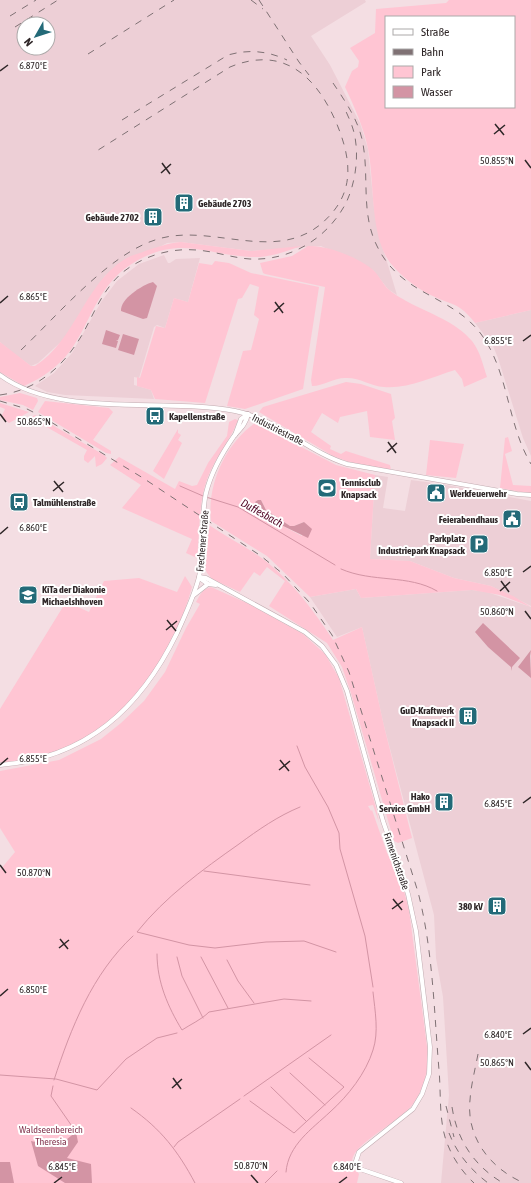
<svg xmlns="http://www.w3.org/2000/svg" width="531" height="1183" viewBox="0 0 531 1183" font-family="'Asap Condensed',sans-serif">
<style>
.built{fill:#edcfd6;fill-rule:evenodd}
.green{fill:#ffc5d3;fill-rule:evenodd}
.water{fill:#d394a4}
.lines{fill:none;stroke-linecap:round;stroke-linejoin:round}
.stream{stroke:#d394a4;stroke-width:1}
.secondary-casing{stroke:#c1acb1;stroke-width:5}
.secondary{stroke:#fff;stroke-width:4}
.rail{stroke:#7f7174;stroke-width:1;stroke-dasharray:7 7;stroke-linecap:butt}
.ticks{fill:none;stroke:#2f2728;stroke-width:1.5}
.labels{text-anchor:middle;stroke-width:4;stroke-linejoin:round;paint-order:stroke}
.poi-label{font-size:10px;font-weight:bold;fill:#2f2728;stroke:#fff;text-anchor:start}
.street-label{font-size:10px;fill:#2f2728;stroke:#fff}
.park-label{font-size:10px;fill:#853851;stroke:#fff}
.water-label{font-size:11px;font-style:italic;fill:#520626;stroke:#fff}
.ticks-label{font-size:10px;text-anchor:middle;fill:#2f2728;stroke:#fff;stroke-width:4;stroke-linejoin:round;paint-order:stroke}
</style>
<rect width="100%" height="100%" fill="#f4dee3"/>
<g class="built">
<path d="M 0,0 L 365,0 L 366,2 L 311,36 L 330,65 L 360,123 L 368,149 L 374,208 L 381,242 L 397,295 L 388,289 L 373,270 L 321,246 L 251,251 L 181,242 L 167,243 L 105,276 L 64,339 L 38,363 L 31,366 L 9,350 L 0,342 ZM 24,24 L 48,24 L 48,48 L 24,48 Z"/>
<path d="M 164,255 L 168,263 L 170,263 L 176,259 L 200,258 L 188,302 L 174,298 L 165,328 L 157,325 L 154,327 L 139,378 L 134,377 L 134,385 L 151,390 L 154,399 L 65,395 L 47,392 L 35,386 L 54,373 L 72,353 L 101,302 L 117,281 L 139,264 Z"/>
<path d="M 531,310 L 531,456 L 523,438 L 498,358 L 493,346 L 475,323 Z"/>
<path d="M 375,475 L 388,477 L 383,508 L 405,511 L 411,480 L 441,484 L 531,501 L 531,606 L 491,586 L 454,578 L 410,561 L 370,559 Z"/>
<path d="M 356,589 L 361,598 L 472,590 L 487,592 L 531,607 L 531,1183 L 441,1183 L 449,1095 L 443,997 L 436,958 L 434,915 L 384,726 L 362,627 L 337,637 L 310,597 Z"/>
</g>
<g class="green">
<path d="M 449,0 L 531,0 L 531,310 L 475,323 C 471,318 466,312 460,308 C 453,303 443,301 435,297 C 419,290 403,278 392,265 C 369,238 375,182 368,149 C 364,128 354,106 345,87 L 352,71 L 358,67 L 359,61 L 350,48 L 375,33 L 376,9 L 446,3 ZM 386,17 L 514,17 L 514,107 L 386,107 Z"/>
<path d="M 181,242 L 251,251 L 301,246 C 285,252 268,258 251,257 C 207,255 182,236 138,260 C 97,283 94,317 70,351 C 58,367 42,378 24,386 L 0,372 L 0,342 L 31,366 L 35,366 C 76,340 84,284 125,259 C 131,255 139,254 145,251 C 158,247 168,243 181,242 Z"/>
<path d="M 308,246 C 327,245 357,257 372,269 C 378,274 382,282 387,288 C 392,293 401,298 408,302 C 430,314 455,321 472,341 C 480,351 483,365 487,377 L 464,387 L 462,379 L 455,370 C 432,377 408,389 384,387 C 370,386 359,377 345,378 C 334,378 323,386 312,386 L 311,380 L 325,287 L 265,274 L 263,273 L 260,263 L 292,256 Z"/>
<path d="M 215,261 L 229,263 L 251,273 L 319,287 L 303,389 L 245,409 L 227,406 L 243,351 L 251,350 L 259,319 L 254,315 L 259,287 L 250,284 L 242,298 L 238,299 L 205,403 L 155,399 L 151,390 L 137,386 L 137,377 L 140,378 L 156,326 L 165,328 L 174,298 L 188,302 L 199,263 L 212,265 Z"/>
<path d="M 346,382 L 361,384 L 391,394 L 395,418 L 392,421 L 395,440 L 370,437 L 367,411 L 340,417 L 338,423 L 322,413 L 311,432 L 331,446 L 330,449 L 341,454 L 346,451 L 390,465 L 391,470 L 349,462 L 333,456 L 259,412 L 263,407 Z"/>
<path d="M 20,393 L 37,398 L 38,401 L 33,410 L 23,405 L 0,400 L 0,397 Z"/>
<path d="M 45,401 L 109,408 L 113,412 L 93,440 L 111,451 L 111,454 L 106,453 L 38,412 Z"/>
<path d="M 0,403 L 29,412 L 9,423 L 1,417 L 5,409 L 0,407 Z"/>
<path d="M 35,415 L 104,455 L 107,458 L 102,464 L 96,467 L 95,456 L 88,463 L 84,460 L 84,456 L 87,450 L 36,421 L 25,426 L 14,426 Z"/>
<path d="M 235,419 L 238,420 C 231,439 218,454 210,472 C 198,498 200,531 197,558 L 186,553 L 192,539 L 122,508 L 141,485 L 110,465 L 119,457 L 175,489 L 179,481 L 192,486 L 197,485 L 208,463 L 227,436 L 229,422 Z"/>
<path d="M 255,423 L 336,465 L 375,475 L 370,559 L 410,561 L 454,578 L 491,586 L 513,596 L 531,607 L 500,595 L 472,590 L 361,598 L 356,589 L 310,597 L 267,556 L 211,521 C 207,485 225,444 255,423 ZM 261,500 L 266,510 L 290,526 L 294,526 L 304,522 L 302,536 L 279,524 L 255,502 Z"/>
<path d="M 178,429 L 178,433 L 181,435 L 178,440 L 182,443 L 164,479 L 153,471 Z"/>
<path d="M 508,437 L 512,451 L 505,454 L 513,485 L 531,486 L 531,494 L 500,488 L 505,438 Z"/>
<path d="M 430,440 L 464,444 L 456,478 L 426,475 Z"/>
<path d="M 209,525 C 228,538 249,548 267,562 C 294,584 314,611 333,640 L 362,627 L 384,726 L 412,838 L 398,843 L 394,841 L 351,693 L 342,667 L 327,643 L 269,606 L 285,581 L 267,567 L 260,576 L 254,572 L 240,592 L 212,579 L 207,573 L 205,568 Z"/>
<path d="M 185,576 L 192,587 C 173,657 128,722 60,750 C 40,758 20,760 0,763 L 0,709 L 69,597 L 78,607 L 89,612 L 104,581 L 139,578 L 177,592 Z"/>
<path d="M 211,587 L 249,604 L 303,634 L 325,654 L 339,678 L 376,808 L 379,822 L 373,805 L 368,806 L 371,811 L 372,810 L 387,853 L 401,880 L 409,910 L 428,1054 C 428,1072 424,1089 413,1104 C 400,1121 359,1141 353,1157 C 350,1163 355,1169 359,1174 L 357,1183 L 0,1183 L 0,870 L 15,852 L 0,828 L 0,771 L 59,760 L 101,739 L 121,723 L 144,701 L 165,672 L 186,628 L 200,604 L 196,602 C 200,595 202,589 211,587 Z"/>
</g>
<g class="water">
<path d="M 153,282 L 157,286 L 147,318 L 143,319 L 121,311 C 120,299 142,285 153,282 Z"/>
<path d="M 106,330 L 120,335 L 118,340 L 116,340 L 118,341 L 116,348 L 102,344 Z"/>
<path d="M 123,334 L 139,339 L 134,355 L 118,350 Z"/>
<path d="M 258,500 L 261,500 L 266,510 L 290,526 L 294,526 L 304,522 L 312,529 L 308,538 L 279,524 L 256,509 L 255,502 Z"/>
<path d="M 483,623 L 520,658 L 512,667 L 512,671 L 511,667 L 488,647 L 475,632 Z"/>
<path d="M 531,650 L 530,656 L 531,678 L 518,667 Z"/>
<path d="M 76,1132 L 78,1142 L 67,1158 L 91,1164 L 92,1183 L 65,1183 L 38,1166 L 31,1141 L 57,1147 Z"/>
<path d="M 0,1162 L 10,1162 L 14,1183 L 0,1183 Z"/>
</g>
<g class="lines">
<g class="stream">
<path d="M 180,486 L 203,496"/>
<path d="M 206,497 L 238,507 L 335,565"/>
<path d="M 341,569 C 373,583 408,574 437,591"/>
<path d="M 297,746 L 305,767 L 328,807 L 339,833 L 340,849 L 365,936 L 373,987"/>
<path d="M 300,807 C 278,816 258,830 239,844 C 202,870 165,897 137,932 L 189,945 L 215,948 L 266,942 L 304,941 L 336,952"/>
<path d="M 204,871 L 310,885"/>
<path d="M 157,954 C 157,982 168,1007 182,1030 C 191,1024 201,1020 209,1012 L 284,999 L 311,1001"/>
<path d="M 177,957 L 182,976 L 203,1018"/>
<path d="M 201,957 L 228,1008"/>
<path d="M 227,960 L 238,981 L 254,1003"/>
<path d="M 290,1073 L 325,1105"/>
<path d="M 0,1075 L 56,1079 L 97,1090 L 126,1059 L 157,1038 L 177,1033"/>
<path d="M 54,1080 C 71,1028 92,974 133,936"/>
<path d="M 53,1086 L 51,1096 L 76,1132"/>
<path d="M 271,1087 L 306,1121"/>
<path d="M 244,1096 L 331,1035"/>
<path d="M 250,1101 L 294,1133 L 344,1087 L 309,1058"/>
<path d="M 131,1108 C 161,1129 178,1151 195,1183"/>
<path d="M 174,1147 L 178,1142 L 240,1099"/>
<path d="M 286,1172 C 288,1145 312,1129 330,1112 C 348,1096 366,1073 373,1050 C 379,1032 375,1011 373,992"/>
<path d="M 265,1183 L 277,1171"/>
</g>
<g class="secondary-casing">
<g id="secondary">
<path d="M 0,375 C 59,419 165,397 235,411 C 277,419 308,452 347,464 L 517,494 L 531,495"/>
<path d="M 235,435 L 241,419 L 248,414"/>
<path d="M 199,577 L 206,578 L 305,632 L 322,646 L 336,665 L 347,691 L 383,821 L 408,894 L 416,931 L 430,1047 L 429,1074 L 422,1094 L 413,1109 L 359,1152 L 356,1161 L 360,1169 L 401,1183"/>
<path d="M 201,579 L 208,584 L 216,585"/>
<path d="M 194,595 L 208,584"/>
<path d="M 0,765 C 86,758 140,709 177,633 C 185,615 194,597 199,577 C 205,550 200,520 206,493 C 211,473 222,453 234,436 C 240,429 246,424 248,414"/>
</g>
</g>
<use href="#secondary" class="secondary"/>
<g class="rail">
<path d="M 251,0 L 263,9"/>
<path d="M 259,0 L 299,62 L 309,75"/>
<path d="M 10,16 L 36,0"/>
<path d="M 15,27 L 58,0"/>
<path d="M 88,54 L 174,0"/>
<path d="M 333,83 C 345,101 357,118 362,139 C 370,175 360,212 377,246 C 401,296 451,294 481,334 C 509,372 507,424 531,464"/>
<path d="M 122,120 L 228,55 C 249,49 268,51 287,60"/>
<path d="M 21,350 C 57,316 108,255 155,240 C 213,220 283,271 332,213 C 356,185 349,153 336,122 C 316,76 283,45 230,67 L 95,152"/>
<path d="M 0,395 C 37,390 63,367 82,335 C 96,310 105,283 130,267 C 153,252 179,247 205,251 C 220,253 234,258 250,259 C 290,261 327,239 346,203 C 356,182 360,152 353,129 C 351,122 347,114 344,107"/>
<path d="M 0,401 L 27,409 L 41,416 L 143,478 L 261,556 L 283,574 L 310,603 L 332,635 L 349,672 L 418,892 C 433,950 434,1011 439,1070 C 441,1092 439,1116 445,1137 C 450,1154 461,1171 474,1183"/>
<path d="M 478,1054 C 475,1070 471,1085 470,1100 C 466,1138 491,1169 524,1183"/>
<path d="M 446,1106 L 454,1137"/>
<path d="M 452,1107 C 457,1140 474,1166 503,1183"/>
<path d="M 449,1133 C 457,1154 471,1170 488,1183"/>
</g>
</g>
<path class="ticks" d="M 0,71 L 8,65M 495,124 L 504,135M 494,134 L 505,125M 525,160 L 531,168M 162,163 L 170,174M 161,173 L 171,164M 275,302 L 283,313M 0,303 L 8,296M 274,312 L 284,303M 523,341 L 531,335M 0,414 L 6,422M 388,442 L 396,453M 387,452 L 397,443M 54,481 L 63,492M 53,491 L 64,482M 0,534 L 8,527M 523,572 L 531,566M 501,581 L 509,592M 500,591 L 510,582M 525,611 L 531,619M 167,620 L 176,631M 166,630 L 177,621M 280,760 L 289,771M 0,765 L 8,758M 279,770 L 290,761M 523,803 L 531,797M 0,865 L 6,873M 393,899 L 402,910M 392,909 L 403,901M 60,939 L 68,949M 59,948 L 69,940M 0,996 L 8,989M 523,1034 L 531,1028M 525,1062 L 531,1070M 173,1078 L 181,1089M 172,1088 L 182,1079M 251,1175 L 258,1183M 54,1183 L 62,1177M 339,1183 L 347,1177"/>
<defs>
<g id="building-square" transform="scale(1)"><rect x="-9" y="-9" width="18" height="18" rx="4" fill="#236a78" stroke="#fff"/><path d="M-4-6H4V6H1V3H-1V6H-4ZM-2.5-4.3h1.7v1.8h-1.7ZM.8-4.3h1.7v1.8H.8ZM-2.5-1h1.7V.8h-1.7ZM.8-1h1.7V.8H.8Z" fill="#fff"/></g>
<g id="bus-square" transform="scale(1)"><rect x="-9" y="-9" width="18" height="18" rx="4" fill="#236a78" stroke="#fff"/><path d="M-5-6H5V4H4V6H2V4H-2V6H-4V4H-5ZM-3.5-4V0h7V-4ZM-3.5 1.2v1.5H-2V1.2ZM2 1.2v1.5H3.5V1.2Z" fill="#fff"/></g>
<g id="stadium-square" transform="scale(1)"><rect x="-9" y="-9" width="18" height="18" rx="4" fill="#236a78" stroke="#fff"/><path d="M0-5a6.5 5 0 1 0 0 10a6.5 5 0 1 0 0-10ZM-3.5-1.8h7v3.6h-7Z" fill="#fff"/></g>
<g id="civic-square" transform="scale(1)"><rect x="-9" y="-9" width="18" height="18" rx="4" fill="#236a78" stroke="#fff"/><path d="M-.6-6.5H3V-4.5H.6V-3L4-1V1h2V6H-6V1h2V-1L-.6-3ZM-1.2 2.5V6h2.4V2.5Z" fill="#fff"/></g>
<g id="parking-square" transform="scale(1)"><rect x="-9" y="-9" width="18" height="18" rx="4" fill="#236a78" stroke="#fff"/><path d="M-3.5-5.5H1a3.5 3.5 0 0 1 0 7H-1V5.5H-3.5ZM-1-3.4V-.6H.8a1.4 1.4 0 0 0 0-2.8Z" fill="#fff"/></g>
<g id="school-square" transform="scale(1)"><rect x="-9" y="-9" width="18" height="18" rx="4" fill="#236a78" stroke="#fff"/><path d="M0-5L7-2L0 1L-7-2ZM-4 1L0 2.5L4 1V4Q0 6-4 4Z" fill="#fff"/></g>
</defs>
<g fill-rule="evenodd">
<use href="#building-square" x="184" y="203"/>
<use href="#building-square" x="153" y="217"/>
<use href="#bus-square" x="155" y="416"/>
<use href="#stadium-square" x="327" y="488"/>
<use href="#civic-square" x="436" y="493"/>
<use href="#bus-square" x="19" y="502"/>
<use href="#civic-square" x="512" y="519"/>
<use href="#parking-square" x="479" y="544"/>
<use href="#school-square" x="28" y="595"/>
<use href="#building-square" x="468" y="716"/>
<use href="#building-square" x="444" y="802"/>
<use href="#building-square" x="497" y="906"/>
</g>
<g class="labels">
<g class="poi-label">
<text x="198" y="207">Gebäude 2703</text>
<text x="139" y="221" text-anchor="end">Gebäude 2702</text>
<text x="169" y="420">Kapellenstraße</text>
<text x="341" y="486">Tennisclub<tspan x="341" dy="12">Knapsack</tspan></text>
<text x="450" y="497">Werkfeuerwehr</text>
<text x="33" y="506">Talmühlenstraße</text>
<text x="498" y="523" text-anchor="end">Feierabendhaus</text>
<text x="465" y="542" text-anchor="end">Parkplatz<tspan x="465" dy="12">Industriepark Knapsack</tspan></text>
<text x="42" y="593">KiTa der Diakonie<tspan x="42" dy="12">Michaelshhoven</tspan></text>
<text x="454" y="714" text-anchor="end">GuD-Kraftwerk<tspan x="454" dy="12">Knapsack II</tspan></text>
<text x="430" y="800" text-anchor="end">Hako<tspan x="430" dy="12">Service GmbH</tspan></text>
<text x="483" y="910" text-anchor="end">380 kV</text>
</g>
<g class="street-label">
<text transform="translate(278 429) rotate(27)" y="4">Industriestraße</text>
<text transform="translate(202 541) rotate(-85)" y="4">Frechener Straße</text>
<text transform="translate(397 861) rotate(71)" y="4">Firmenichstraße</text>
</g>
<g class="park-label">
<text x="51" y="1133">Waldseenbereich<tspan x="51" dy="12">Theresia</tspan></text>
</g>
<g class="water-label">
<text transform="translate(262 513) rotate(29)" y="4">Duffesbach</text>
</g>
</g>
<g class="ticks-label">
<text x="33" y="69">6.870°E</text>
<text x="497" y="164">50.855°N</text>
<text x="33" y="300">6.865°E</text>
<text x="498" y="344">6.855°E</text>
<text x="34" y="425">50.865°N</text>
<text x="33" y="531">6.860°E</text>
<text x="498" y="576">6.850°E</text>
<text x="497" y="615">50.860°N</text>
<text x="33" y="762">6.855°E</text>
<text x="498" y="807">6.845°E</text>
<text x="34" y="876">50.870°N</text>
<text x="33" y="993">6.850°E</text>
<text x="498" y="1038">6.840°E</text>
<text x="497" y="1066">50.865°N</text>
<text x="251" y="1169">50.870°N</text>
<text x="62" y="1170">6.845°E</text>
<text x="347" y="1170">6.840°E</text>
</g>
<rect x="385" y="16" width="130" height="92" fill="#ffffff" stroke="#aca9a9"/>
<rect x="393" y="29" width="20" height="6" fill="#ffffff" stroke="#aca9a9"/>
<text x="421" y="36" font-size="12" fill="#2f2728">Straße</text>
<rect x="393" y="49" width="20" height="6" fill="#7f7174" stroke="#aca9a9"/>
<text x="421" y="56" font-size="12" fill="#2f2728">Bahn</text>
<rect x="393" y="66" width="20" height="12" fill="#ffc5d3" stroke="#aca9a9"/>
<text x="421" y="76" font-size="12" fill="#2f2728">Park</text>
<rect x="393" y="86" width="20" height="12" fill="#d394a4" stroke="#aca9a9"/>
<text x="421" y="96" font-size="12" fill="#2f2728">Wasser</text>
<g transform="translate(36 36) rotate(231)"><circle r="19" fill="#ffffff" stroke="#aca9a9"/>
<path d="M0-3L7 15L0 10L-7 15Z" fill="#236a78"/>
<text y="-6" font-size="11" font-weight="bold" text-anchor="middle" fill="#2f2728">N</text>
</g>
</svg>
